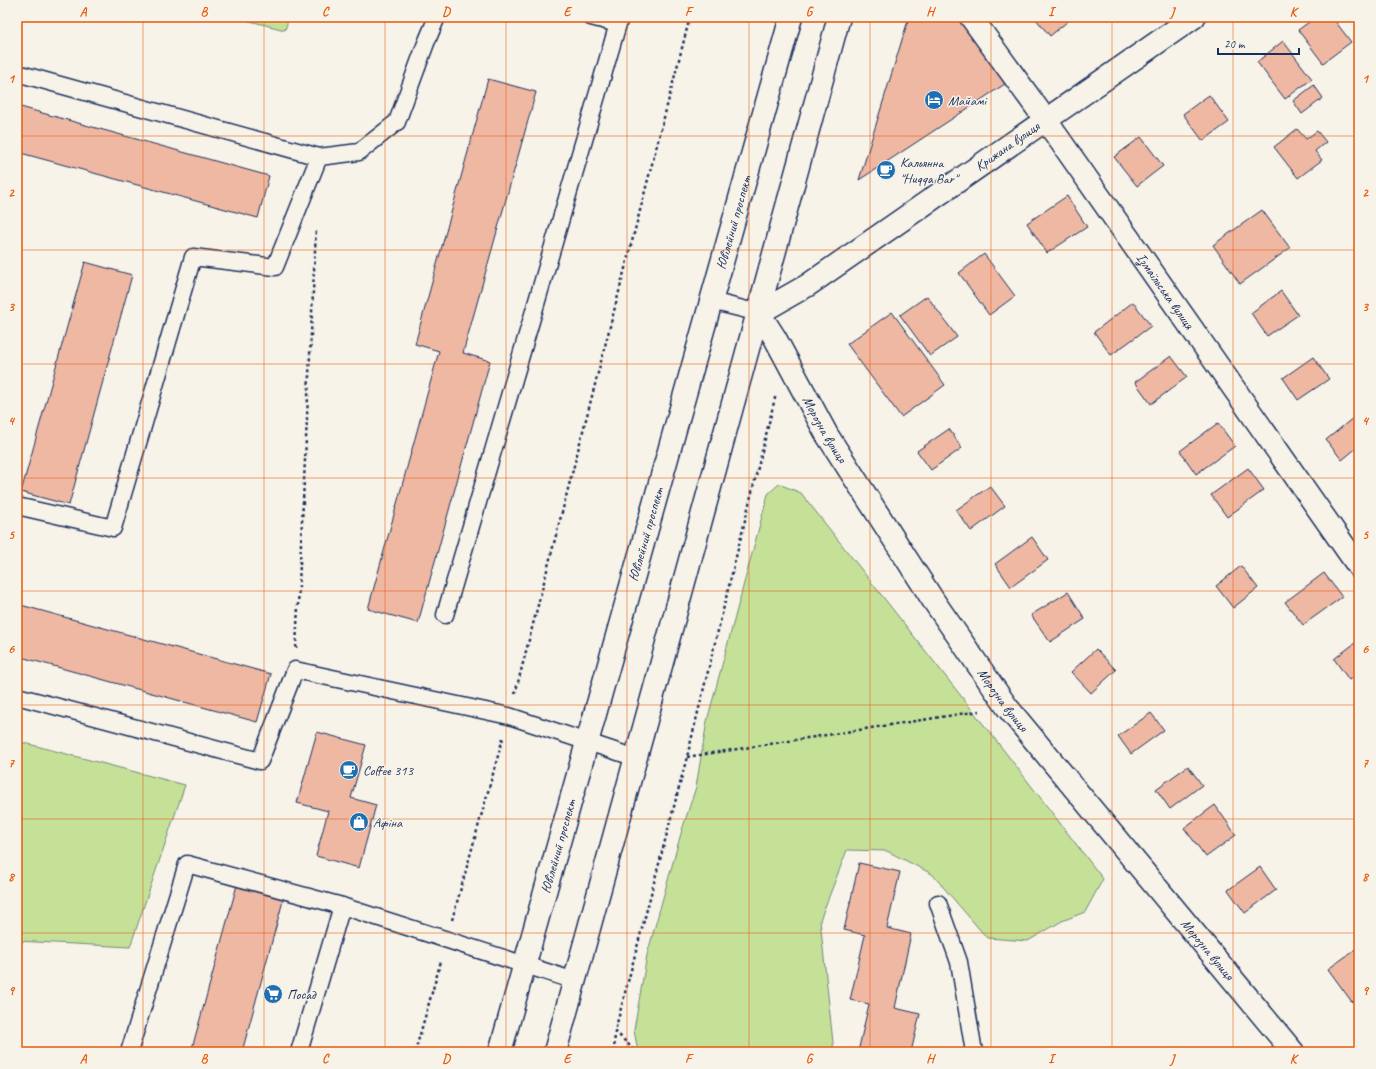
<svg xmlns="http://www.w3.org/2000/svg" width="1376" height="1069" viewBox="0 0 1376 1069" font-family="Caveat,sans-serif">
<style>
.green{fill:#c5e198;stroke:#70887b}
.building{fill:#efb8a3;stroke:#1b2f5e}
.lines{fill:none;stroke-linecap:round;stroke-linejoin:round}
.service-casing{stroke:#1b2f5e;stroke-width:19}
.minor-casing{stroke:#1b2f5e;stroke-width:25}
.primary-casing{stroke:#1b2f5e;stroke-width:25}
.path{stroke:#1b2f5e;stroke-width:2.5;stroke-dasharray:3 3;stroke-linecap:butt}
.service{stroke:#f7f3e8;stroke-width:16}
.minor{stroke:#f7f3e8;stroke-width:22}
.primary{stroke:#f7f3e8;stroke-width:22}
.grid{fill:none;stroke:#e8590c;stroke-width:1;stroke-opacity:0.55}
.labels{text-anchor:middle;stroke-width:3;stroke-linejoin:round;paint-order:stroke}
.poi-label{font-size:14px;fill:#1b2f5e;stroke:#f7f3e8;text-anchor:start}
.street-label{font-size:14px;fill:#1b2f5e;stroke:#f7f3e8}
.neatline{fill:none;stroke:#e8590c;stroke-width:1.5}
.grid-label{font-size:13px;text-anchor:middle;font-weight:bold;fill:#e8590c}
</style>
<rect width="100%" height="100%" fill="#f7f3e8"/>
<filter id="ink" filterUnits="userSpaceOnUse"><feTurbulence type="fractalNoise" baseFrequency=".025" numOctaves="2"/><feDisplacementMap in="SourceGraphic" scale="8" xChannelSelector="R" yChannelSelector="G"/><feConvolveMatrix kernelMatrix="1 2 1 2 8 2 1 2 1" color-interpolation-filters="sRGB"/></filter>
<g filter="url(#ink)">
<g class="green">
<path d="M 234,17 L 289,17 L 285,30 Z"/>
<path d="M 779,484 L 801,493 L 1002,748 L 1103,879 L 1085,912 L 1062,921 L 1028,941 L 987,938 L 932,874 L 887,851 L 847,850 L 820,920 L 834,1052 L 638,1052 L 634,1030 L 647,955 L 682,830 L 696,787 L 707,721 L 768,494 Z"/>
<path d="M 17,741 L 185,785 L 130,947 L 17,941 Z"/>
</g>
<g class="building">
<path d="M 909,17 L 967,17 L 1011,80 L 859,180 Z"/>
<path d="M 1036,17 L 1073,17 L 1050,36 L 1035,18 Z"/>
<path d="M 1316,17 L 1332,17 L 1351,42 L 1323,63 L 1298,30 Z"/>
<path d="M 1283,41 L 1312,79 L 1285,99 L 1257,62 Z"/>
<path d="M 488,79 L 536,92 L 463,353 L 490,361 L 418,623 L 368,609 L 439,351 L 415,344 Z"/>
<path d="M 1314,85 L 1323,98 L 1302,114 L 1293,101 Z"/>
<path d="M 1209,95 L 1229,122 L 1203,141 L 1183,114 Z"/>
<path d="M 17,106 L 269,176 L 258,218 L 17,152 Z"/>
<path d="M 1297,129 L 1306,139 L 1317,131 L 1326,142 L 1315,151 L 1322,160 L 1298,178 L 1274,147 Z"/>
<path d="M 1141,137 L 1163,166 L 1137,186 L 1114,157 Z"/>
<path d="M 1067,196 L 1087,227 L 1047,253 L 1027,223 Z"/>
<path d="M 1262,210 L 1290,248 L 1240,284 L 1213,245 Z"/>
<path d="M 984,254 L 1015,296 L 989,315 L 959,273 Z"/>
<path d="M 85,262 L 132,275 L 69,505 L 21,492 Z"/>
<path d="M 1281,291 L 1298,315 L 1267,336 L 1251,313 Z"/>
<path d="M 927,296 L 957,337 L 930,356 L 900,315 Z"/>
<path d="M 1133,302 L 1151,326 L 1111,355 L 1094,332 Z"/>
<path d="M 892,312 L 945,385 L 901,417 L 847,344 Z"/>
<path d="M 1171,356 L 1187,377 L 1151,404 L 1135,382 Z"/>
<path d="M 1313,357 L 1329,379 L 1298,400 L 1283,378 Z"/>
<path d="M 1359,413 L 1359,446 L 1342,460 L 1326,440 Z"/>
<path d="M 1218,423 L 1235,446 L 1196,474 L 1180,451 Z"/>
<path d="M 949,429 L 962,448 L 931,470 L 917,451 Z"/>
<path d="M 1248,468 L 1264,490 L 1227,517 L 1211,495 Z"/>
<path d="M 990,486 L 1005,506 L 971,531 L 956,510 Z"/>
<path d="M 1032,537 L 1048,560 L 1011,587 L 995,564 Z"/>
<path d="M 1241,566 L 1258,588 L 1233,608 L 1216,586 Z"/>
<path d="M 1324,573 L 1342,597 L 1303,625 L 1285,602 Z"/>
<path d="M 1068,592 L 1085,619 L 1050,642 L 1031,615 Z"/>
<path d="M 17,604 L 271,674 L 257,722 L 17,656 Z"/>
<path d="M 1359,640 L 1359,673 L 1349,680 L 1334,659 Z"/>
<path d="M 1096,649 L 1116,670 L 1091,693 L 1071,672 Z"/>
<path d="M 1151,713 L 1164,730 L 1131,754 L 1118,736 Z"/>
<path d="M 317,732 L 366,745 L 351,798 L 376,805 L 359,868 L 316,856 L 328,811 L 297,803 Z"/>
<path d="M 1188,766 L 1202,785 L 1170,809 L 1156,789 Z"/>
<path d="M 1215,805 L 1236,835 L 1206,857 L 1184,828 Z"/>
<path d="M 859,863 L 900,872 L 887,928 L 911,934 L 895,1008 L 920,1014 L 911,1052 L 858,1052 L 869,1004 L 850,1000 L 865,935 L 844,930 Z"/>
<path d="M 1260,867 L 1276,890 L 1245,913 L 1228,890 Z"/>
<path d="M 237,885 L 284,897 L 242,1052 L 191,1052 Z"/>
<path d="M 1359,947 L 1359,997 L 1352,1002 L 1328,969 Z"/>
</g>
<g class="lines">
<g class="service-casing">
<g id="service">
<path d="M 591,17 L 618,24"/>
<path d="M 17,73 L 319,157"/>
<path d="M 711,301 L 759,313"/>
<path d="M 17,506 L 113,528 L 193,257 L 275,267 L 319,157 L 359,152 L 397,122 L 426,43 L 437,17"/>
<path d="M 445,615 L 620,17"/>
<path d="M 17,696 L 260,761 L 295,670 L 509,716 L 636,758"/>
<path d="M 938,903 L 959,962 L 974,1052"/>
<path d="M 129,1052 L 187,864 L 342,906"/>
<path d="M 299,1052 L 342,906 L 575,981"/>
</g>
</g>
<g class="minor-casing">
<g id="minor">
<path id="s1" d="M 971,17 L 1045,119 L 1359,567"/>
<path id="s2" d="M 1194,17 L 808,285 L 759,313 L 775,338 L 827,435 L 933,600 L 1007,707 L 1293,1052"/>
</g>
</g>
<g class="primary-casing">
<g id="primary">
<path id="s3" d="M 500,1052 L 791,17"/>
<path d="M 555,1052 L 839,17"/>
</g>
</g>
<g class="path">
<path d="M 296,648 L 316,229"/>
<path d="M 515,694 L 690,17"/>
<path d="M 687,757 L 979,711"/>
<path d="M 452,920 L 503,738"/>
<path d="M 615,1031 L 636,1052"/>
<path d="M 415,1052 L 441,961"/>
<path d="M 614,1052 L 615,1031 L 687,757 L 776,394"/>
</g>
<use href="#service" class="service"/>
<use href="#minor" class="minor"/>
<use href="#primary" class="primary"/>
</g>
</g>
<path class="grid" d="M 143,17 L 143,1052M 264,17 L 264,1052M 385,17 L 385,1052M 506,17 L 506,1052M 627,17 L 627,1052M 749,17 L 749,1052M 870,17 L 870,1052M 991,17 L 991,1052M 1112,17 L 1112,1052M 1233,17 L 1233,1052M 17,136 L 1359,136M 17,250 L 1359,250M 17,364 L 1359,364M 17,478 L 1359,478M 17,591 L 1359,591M 17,705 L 1359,705M 17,819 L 1359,819M 17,933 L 1359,933"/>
<defs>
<g id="hotel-disc" transform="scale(1)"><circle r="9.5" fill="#1f6fb2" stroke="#f7f3e8"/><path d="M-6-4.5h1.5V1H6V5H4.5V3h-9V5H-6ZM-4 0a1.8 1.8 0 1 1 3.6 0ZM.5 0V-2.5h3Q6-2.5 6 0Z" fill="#fff"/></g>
<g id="cafe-disc" transform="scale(1)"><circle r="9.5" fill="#1f6fb2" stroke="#f7f3e8"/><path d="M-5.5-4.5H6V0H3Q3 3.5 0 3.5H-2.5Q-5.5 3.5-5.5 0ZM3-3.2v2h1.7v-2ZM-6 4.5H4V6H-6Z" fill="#fff"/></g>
<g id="shop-disc" transform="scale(1)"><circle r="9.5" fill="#1f6fb2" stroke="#f7f3e8"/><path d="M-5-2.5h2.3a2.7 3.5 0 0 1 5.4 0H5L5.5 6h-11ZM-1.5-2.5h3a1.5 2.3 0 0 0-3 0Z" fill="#fff"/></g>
<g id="supermarket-disc" transform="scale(1)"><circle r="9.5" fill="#1f6fb2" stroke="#f7f3e8"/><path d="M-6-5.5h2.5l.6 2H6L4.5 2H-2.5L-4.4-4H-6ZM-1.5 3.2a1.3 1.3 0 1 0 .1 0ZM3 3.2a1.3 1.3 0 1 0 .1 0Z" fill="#fff"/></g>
</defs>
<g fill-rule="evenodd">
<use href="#hotel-disc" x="934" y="100"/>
<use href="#cafe-disc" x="886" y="170"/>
<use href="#cafe-disc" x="349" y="770"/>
<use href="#shop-disc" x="359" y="822"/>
<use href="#supermarket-disc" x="273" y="994"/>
</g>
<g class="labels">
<g class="poi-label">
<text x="948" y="105">Майамі</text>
<text x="900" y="167">Кальянна<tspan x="900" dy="16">"Huqqa Bar"</tspan></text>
<text x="363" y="775">Coffee 313</text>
<text x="373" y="827">Афіна</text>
<text x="287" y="999">Посад</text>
</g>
<g class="street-label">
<text transform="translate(1007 146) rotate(-35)" y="5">Крижана вулиця</text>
<text dy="5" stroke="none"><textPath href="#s3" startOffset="862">Ювілейний проспект</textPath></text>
<text dy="5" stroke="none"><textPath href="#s1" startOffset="336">Ізмаїльська вулиця</textPath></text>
<text dy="5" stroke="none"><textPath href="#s2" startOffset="660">Морозна вулиця</textPath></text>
<text dy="5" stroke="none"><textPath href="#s3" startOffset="538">Ювілейний проспект</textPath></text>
<text dy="5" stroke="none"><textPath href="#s2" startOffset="984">Морозна вулиця</textPath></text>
<text dy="5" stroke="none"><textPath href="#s3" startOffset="214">Ювілейний проспект</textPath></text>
<text dy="5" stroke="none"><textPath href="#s2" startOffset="1307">Морозна вулиця</textPath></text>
</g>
</g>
<rect width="1376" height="1069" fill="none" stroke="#f7f3e8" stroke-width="44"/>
<path d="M1218 48v6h81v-6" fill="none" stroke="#1b2f5e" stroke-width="2"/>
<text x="1224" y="48" font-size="12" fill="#1b2f5e" stroke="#f7f3e8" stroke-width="3" paint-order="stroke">20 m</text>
<rect x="22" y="22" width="1332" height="1025" class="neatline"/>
<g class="grid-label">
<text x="83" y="16">A</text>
<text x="204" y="16">B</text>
<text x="325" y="16">C</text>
<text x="446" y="16">D</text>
<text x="567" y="16">E</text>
<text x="688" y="16">F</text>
<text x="809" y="16">G</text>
<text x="930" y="16">H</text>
<text x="1051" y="16">I</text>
<text x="1172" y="16">J</text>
<text x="1293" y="16">K</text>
<text x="11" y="83">1</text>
<text x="1365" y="83">1</text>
<text x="11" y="197">2</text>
<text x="1365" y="197">2</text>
<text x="11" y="311">3</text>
<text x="1365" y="311">3</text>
<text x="11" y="425">4</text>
<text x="1365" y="425">4</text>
<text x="11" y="539">5</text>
<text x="1365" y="539">5</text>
<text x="11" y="653">6</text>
<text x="1365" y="653">6</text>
<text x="11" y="767">7</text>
<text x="1365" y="767">7</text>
<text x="11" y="881">8</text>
<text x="1365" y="881">8</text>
<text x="11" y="995">9</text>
<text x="1365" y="995">9</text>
<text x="83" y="1063">A</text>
<text x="204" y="1063">B</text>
<text x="325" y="1063">C</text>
<text x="446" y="1063">D</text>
<text x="567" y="1063">E</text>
<text x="688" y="1063">F</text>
<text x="809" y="1063">G</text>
<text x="930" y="1063">H</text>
<text x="1051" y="1063">I</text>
<text x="1172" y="1063">J</text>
<text x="1293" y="1063">K</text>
</g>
</svg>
